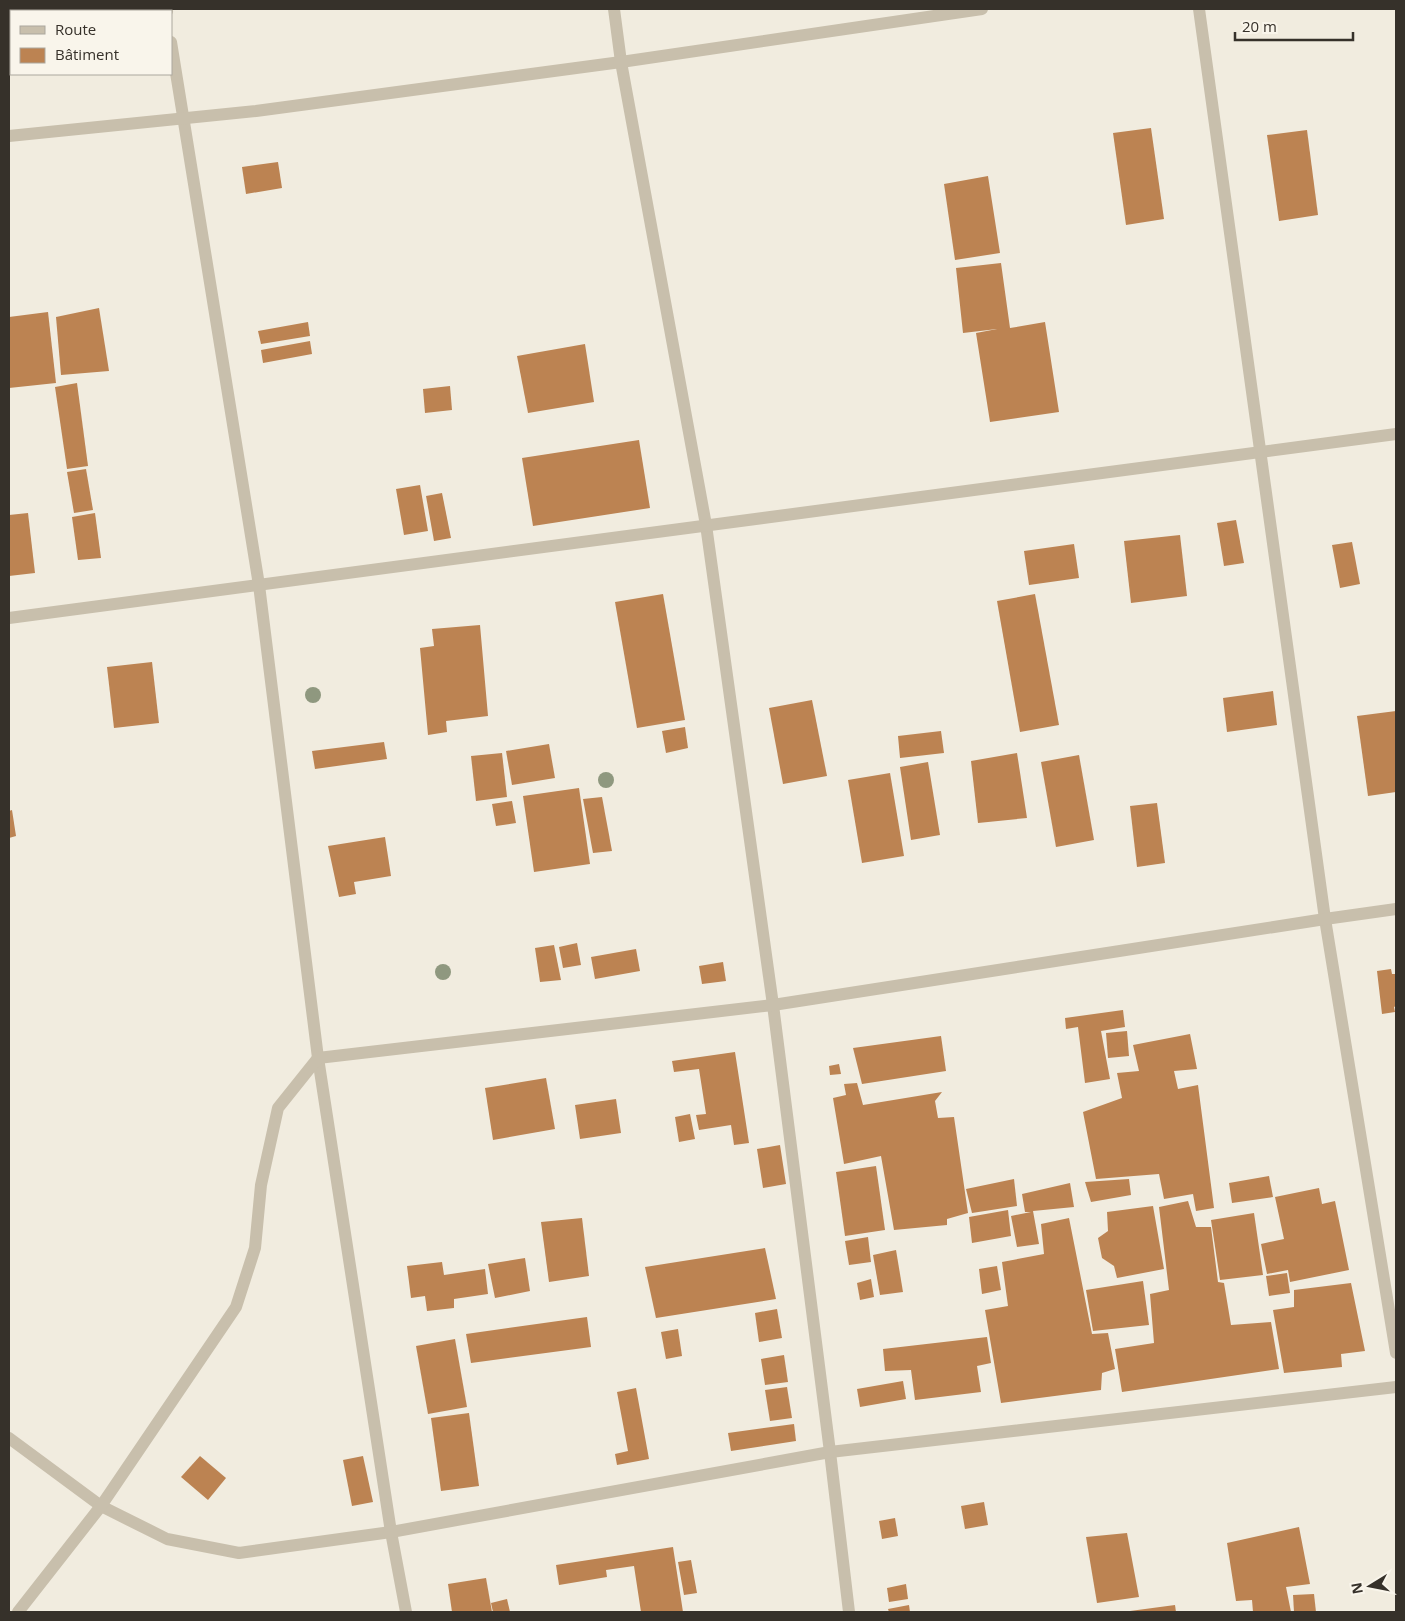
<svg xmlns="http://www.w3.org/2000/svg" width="1405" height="1621" viewBox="0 0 1405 1621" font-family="'Open Sans',sans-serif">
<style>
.building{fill:#bc8352}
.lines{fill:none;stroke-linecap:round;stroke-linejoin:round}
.minor{stroke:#c8bfac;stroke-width:12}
.tree{fill:#8f987f}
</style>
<rect width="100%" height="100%" fill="#f1ecdf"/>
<g class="building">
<path d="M 1151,128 L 1164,219 L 1126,225 L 1113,133 Z"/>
<path d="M 1307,130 L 1318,215 L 1279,221 L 1267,135 Z"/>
<path d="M 278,162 L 282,188 L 246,194 L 242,167 Z"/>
<path d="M 988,176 L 1000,253 L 955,260 L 944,184 Z"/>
<path d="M 1001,263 L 1010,328 L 1045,322 L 1059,412 L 990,422 L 976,333 L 997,329 L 963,333 L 956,268 Z"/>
<path d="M 99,308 L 109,371 L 61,375 L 56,317 Z"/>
<path d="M 48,312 L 56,383 L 9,388 L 9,317 Z"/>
<path d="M 308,322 L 310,336 L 261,344 L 258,331 Z"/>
<path d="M 310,341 L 312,354 L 263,363 L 261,350 Z"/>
<path d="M 585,344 L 594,402 L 528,413 L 517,356 Z"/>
<path d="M 77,383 L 88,466 L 67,469 L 55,387 Z"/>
<path d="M 450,386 L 452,410 L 425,413 L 423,389 Z"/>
<path d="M 639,440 L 650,508 L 533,526 L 522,458 Z"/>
<path d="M 86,469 L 93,510 L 74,513 L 67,472 Z"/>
<path d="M 420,485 L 428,531 L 404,535 L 396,489 Z"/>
<path d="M 442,493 L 451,538 L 434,541 L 426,496 Z"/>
<path d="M 28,513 L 35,573 L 9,576 L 9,515 Z"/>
<path d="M 95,513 L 101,558 L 78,560 L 72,517 Z"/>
<path d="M 1236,520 L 1244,563 L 1224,566 L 1217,523 Z"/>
<path d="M 1180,535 L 1187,596 L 1131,603 L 1124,541 Z"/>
<path d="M 1352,542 L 1360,584 L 1340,588 L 1332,545 Z"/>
<path d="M 1074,544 L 1079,578 L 1029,585 L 1024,551 Z"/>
<path d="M 663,594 L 685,720 L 637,728 L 615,602 Z"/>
<path d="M 1035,594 L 1059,725 L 1020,732 L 997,601 Z"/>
<path d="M 480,625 L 488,716 L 446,721 L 447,732 L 428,735 L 420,648 L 434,646 L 432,629 Z"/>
<path d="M 152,662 L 159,723 L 114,728 L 107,667 Z"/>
<path d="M 1273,691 L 1277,725 L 1227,732 L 1223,698 Z"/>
<path d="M 812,700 L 827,776 L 783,784 L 769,708 Z"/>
<path d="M 1396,711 L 1396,792 L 1368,796 L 1357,716 Z"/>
<path d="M 685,727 L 688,748 L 666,753 L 662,731 Z"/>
<path d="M 941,731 L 944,753 L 900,758 L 898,736 Z"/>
<path d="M 384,742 L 387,759 L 315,769 L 312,751 Z"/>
<path d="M 549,744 L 555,778 L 512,785 L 506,751 Z"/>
<path d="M 502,753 L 507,797 L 476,801 L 471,756 Z"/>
<path d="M 1017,753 L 1027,818 L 978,823 L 971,761 Z"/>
<path d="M 1079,755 L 1094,840 L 1056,847 L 1041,762 Z"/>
<path d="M 928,762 L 940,835 L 911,840 L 900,767 Z"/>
<path d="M 890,773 L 904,856 L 862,863 L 848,780 Z"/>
<path d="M 579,788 L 590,864 L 534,872 L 523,796 Z"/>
<path d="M 602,797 L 612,851 L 593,853 L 583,799 Z"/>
<path d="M 512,801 L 516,823 L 496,826 L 492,804 Z"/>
<path d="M 1157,803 L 1165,863 L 1137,867 L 1130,806 Z"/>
<path d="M 12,810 L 16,836 L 9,838 L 9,811 Z"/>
<path d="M 385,837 L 391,876 L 354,882 L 356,894 L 339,897 L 328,846 Z"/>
<path d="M 577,943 L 581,965 L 563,968 L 559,947 Z"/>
<path d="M 554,945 L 561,980 L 540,982 L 535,948 Z"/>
<path d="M 636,949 L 640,971 L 595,979 L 591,957 Z"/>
<path d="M 723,962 L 726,981 L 702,984 L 699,966 Z"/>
<path d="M 1391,969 L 1392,974 L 1396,974 L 1396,1006 L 1394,1007 L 1395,1012 L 1382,1014 L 1377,971 Z"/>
<path d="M 1123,1010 L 1125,1027 L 1101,1031 L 1110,1079 L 1085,1083 L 1078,1027 L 1066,1029 L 1065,1018 Z"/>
<path d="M 1127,1031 L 1129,1056 L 1108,1058 L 1106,1033 Z"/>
<path d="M 1190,1034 L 1197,1069 L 1174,1071 L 1178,1089 L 1198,1085 L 1214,1208 L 1196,1211 L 1193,1194 L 1164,1199 L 1159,1174 L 1096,1179 L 1083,1112 L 1122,1098 L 1117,1073 L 1139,1071 L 1133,1045 Z"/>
<path d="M 941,1036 L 946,1071 L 862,1084 L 853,1048 Z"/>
<path d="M 735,1052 L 749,1143 L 734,1145 L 731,1125 L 699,1130 L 696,1115 L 706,1114 L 699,1069 L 674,1072 L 672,1061 Z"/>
<path d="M 839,1064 L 841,1074 L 830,1075 L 829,1066 Z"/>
<path d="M 546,1078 L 555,1129 L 493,1140 L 485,1088 Z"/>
<path d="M 857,1083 L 863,1105 L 942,1092 L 935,1101 L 938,1118 L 954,1117 L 968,1213 L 947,1219 L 947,1225 L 894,1230 L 881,1156 L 844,1164 L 833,1098 L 846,1095 L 844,1084 Z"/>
<path d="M 616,1099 L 621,1133 L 580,1139 L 575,1105 Z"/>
<path d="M 690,1114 L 695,1139 L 679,1142 L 675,1117 Z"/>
<path d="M 780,1145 L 786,1184 L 763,1188 L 757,1149 Z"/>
<path d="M 876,1166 L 885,1230 L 845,1236 L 836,1172 Z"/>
<path d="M 1269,1176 L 1273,1197 L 1232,1203 L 1229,1183 Z"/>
<path d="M 1014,1179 L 1017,1206 L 972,1213 L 966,1189 Z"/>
<path d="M 1129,1179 L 1131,1195 L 1091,1202 L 1085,1182 Z"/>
<path d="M 1070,1183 L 1074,1207 L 1033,1211 L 1039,1244 L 1017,1247 L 1011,1216 L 1031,1212 L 1025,1212 L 1022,1194 Z"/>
<path d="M 1319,1188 L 1322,1204 L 1335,1201 L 1349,1270 L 1290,1282 L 1288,1270 L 1267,1274 L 1261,1244 L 1284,1239 L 1275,1197 Z"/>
<path d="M 1188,1201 L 1196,1227 L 1211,1227 L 1218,1282 L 1224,1283 L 1231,1325 L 1271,1322 L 1279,1369 L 1122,1392 L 1115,1349 L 1154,1343 L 1150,1294 L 1169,1290 L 1159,1207 Z"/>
<path d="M 1153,1206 L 1164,1269 L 1117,1278 L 1114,1266 L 1102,1258 L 1098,1238 L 1108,1231 L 1107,1212 Z"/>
<path d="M 1008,1210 L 1011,1236 L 972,1243 L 969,1217 Z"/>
<path d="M 1254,1213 L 1263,1275 L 1220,1280 L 1211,1220 Z"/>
<path d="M 582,1218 L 589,1276 L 549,1282 L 541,1222 Z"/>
<path d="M 1069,1218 L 1092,1334 L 1108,1333 L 1115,1369 L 1102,1373 L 1101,1390 L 1001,1403 L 985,1310 L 1008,1306 L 1002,1262 L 1044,1254 L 1041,1224 Z"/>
<path d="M 868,1237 L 871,1262 L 849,1265 L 845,1241 Z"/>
<path d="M 765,1248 L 776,1299 L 656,1318 L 645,1267 Z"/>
<path d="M 896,1250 L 903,1292 L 880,1295 L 873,1255 Z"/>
<path d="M 525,1258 L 530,1291 L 495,1298 L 488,1264 Z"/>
<path d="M 442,1262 L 444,1275 L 485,1269 L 488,1294 L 454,1299 L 454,1308 L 427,1311 L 425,1296 L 411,1298 L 407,1266 Z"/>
<path d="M 997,1266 L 1001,1290 L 982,1294 L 979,1269 Z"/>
<path d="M 1287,1273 L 1290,1293 L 1269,1296 L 1266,1276 Z"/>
<path d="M 871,1279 L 874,1297 L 860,1300 L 857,1283 Z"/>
<path d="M 1143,1281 L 1149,1325 L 1093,1331 L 1086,1290 Z"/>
<path d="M 1351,1283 L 1365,1351 L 1341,1354 L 1342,1367 L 1284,1373 L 1273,1310 L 1294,1307 L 1294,1290 Z"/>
<path d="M 777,1309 L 782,1338 L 759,1342 L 755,1313 Z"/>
<path d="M 587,1317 L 591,1347 L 471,1363 L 466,1334 Z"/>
<path d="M 678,1329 L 682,1356 L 666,1359 L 661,1332 Z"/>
<path d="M 987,1337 L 991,1363 L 977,1366 L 981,1392 L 915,1400 L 911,1370 L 885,1371 L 883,1349 Z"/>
<path d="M 455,1339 L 467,1407 L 428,1414 L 416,1346 Z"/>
<path d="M 784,1355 L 788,1382 L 765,1385 L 761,1359 Z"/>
<path d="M 903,1381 L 906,1399 L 860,1407 L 857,1389 Z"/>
<path d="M 787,1387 L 792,1418 L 770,1421 L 765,1390 Z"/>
<path d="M 636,1388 L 649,1459 L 617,1465 L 615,1454 L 628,1451 L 617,1392 Z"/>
<path d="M 469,1413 L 479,1486 L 441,1491 L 431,1418 Z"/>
<path d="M 794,1424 L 796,1441 L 731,1451 L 728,1433 Z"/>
<path d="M 200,1456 L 226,1478 L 208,1500 L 181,1477 Z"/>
<path d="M 363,1456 L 373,1502 L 352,1506 L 343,1460 Z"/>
<path d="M 984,1502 L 988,1525 L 965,1529 L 961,1506 Z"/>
<path d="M 895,1518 L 898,1536 L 882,1539 L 879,1521 Z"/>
<path d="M 1299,1527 L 1310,1584 L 1286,1587 L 1291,1612 L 1253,1612 L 1252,1600 L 1236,1601 L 1227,1543 Z"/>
<path d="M 1127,1533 L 1139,1597 L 1097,1603 L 1086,1537 Z"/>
<path d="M 673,1547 L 683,1612 L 641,1612 L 634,1566 L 606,1570 L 607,1577 L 559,1585 L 556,1565 Z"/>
<path d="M 691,1560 L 697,1593 L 684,1595 L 678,1562 Z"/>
<path d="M 486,1578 L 492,1612 L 452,1612 L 448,1584 Z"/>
<path d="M 906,1584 L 908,1599 L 889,1602 L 887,1588 Z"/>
<path d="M 1314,1594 L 1316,1612 L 1294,1612 L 1293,1595 Z"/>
<path d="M 507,1599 L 510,1612 L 493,1612 L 491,1603 Z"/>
<path d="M 909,1605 L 910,1612 L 889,1612 L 888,1609 Z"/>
<path d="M 1175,1605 L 1176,1612 L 1130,1612 L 1130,1611 Z"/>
</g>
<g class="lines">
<g class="minor">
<path d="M 166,9 L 167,11"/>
<path d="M 614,9 L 621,62 L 706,525 L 773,1005 L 830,1452 L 849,1612"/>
<path d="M 1199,9 L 1325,919 L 1396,1353"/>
<path d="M 171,42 L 259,585 L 318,1058 L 391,1532 L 406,1612"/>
<path d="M 9,136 L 256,111 L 621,62 L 982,9"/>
<path d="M 9,618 L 1396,434"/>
<path d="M 9,1438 L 101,1506 L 167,1539 L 239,1553 L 391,1532 L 830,1452 L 1396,1387"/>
<path d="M 18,1612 L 101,1506 L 236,1307 L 255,1248 L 261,1185 L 278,1108 L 318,1058 L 773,1005 L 1325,919 L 1396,909"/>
</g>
</g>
<g class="tree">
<circle cx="313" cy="695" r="8"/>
<circle cx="606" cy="780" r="8"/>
<circle cx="443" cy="972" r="8"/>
</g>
<rect width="1405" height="1621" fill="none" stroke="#36312a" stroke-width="20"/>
<rect x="10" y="10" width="162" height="65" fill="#f9f5eb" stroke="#aba79e"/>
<rect x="20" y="26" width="25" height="8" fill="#c8bfac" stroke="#aba79e"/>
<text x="55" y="35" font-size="15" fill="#36312a">Route</text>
<rect x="20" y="48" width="25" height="15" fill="#bc8352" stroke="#aba79e"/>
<text x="55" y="60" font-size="15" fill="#36312a">Bâtiment</text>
<g transform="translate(1370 1586) rotate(260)" stroke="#f9f5eb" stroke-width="4" paint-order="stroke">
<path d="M0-4L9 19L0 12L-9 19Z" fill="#36312a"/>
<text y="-8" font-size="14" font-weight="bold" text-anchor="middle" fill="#36312a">N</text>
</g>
<path d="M1235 32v8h118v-8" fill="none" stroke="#36312a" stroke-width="2.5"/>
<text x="1242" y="32" font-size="15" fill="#36312a" stroke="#f9f5eb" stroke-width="4" paint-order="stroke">20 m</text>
</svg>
